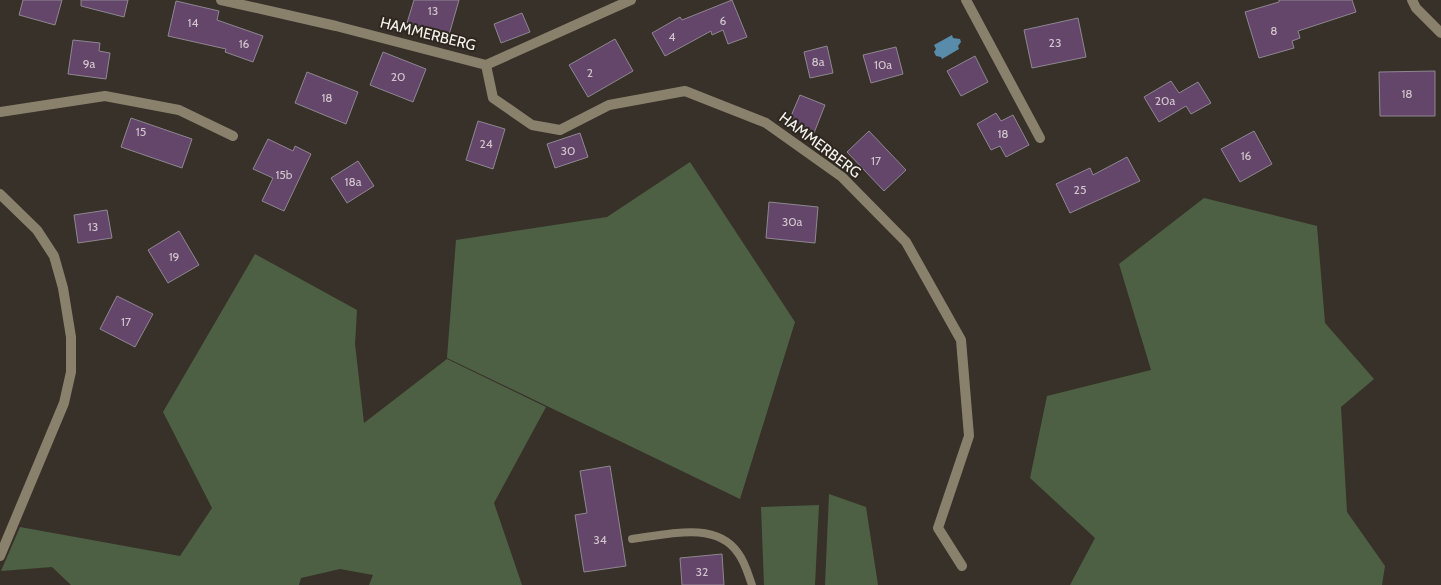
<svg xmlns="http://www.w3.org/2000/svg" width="1441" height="585" viewBox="0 0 1441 585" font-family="Cabin,sans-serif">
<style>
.green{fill:#4e6043}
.water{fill:#598baa}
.building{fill:#65466b;stroke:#8e8790}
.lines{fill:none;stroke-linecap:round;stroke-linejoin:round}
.service{stroke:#8a816d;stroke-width:8}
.minor{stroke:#8a816d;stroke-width:10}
.labels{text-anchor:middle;stroke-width:4;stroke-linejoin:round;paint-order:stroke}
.number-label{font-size:12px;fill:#d1c6cc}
.street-label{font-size:15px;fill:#f5f1ec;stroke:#2d271f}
</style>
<rect width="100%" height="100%" fill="#373129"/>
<g class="green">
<path d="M 690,162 L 795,322 L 740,499 L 447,358 L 456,240 L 607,217 Z"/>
<path d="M 1204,198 L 1317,226 L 1325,323 L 1374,379 L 1341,407 L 1347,512 L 1385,566 L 1382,585 L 1070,585 L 1095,538 L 1030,478 L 1047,396 L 1151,370 L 1119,264 Z"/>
<path d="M 255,254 L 357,310 L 355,344 L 364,423 L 447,359 L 546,407 L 494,503 L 522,585 L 369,585 L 373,575 L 340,569 L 301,578 L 299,585 L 71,585 L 52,567 L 1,571 L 20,527 L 180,556 L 212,508 L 163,412 Z"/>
<path d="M 829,494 L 866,507 L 878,585 L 825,585 Z"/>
<path d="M 819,505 L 815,585 L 764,585 L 761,507 Z"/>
</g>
<path class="water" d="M 952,35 L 953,38 L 960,39 L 961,42 L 958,46 L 959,49 L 942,59 L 941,57 L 936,56 L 934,52 L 936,49 L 934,45 Z"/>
<g class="building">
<path d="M 23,0 L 62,0 L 55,25 L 19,15 Z"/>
<path d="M 81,0 L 128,0 L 124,17 L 81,6 Z"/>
<path d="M 414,0 L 459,0 L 449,35 L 407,23 Z"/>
<path d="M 732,0 L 747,37 L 728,44 L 723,30 L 712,35 L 711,31 L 665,56 L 652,33 L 680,17 L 682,20 Z"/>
<path d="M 1279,0 L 1352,0 L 1356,12 L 1298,31 L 1300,38 L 1292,41 L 1294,48 L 1259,58 L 1245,12 L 1279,2 Z"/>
<path d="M 176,1 L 219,11 L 217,20 L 263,36 L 253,62 L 225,52 L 226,49 L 168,36 Z"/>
<path d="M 522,13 L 530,32 L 501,43 L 494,24 Z"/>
<path d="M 1078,18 L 1086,57 L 1032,68 L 1024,30 Z"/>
<path d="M 615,39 L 633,71 L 588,97 L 569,65 Z"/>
<path d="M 73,40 L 100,43 L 99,51 L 110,53 L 106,79 L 68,74 Z"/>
<path d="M 827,46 L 833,73 L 810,78 L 804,52 Z"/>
<path d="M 896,47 L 903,74 L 871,83 L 863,55 Z"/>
<path d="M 383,52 L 426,69 L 413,102 L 370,85 Z"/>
<path d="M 975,56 L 988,82 L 961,96 L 947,71 Z"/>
<path d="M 1435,71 L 1435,116 L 1380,116 L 1379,72 Z"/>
<path d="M 307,72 L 358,92 L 346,124 L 295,103 Z"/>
<path d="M 1171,81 L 1179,93 L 1198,82 L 1211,103 L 1191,114 L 1186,106 L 1159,122 L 1144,97 Z"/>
<path d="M 800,95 L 825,105 L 814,133 L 788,123 Z"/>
<path d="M 996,113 L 1001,121 L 1013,115 L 1029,145 L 1006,157 L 1000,146 L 991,150 L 977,124 Z"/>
<path d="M 131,118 L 192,139 L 182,168 L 121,147 Z"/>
<path d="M 478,121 L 505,129 L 493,169 L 466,160 Z"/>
<path d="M 869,131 L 906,170 L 884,191 L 847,152 Z"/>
<path d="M 1254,131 L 1272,164 L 1240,182 L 1221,149 Z"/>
<path d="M 580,133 L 588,157 L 555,168 L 547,144 Z"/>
<path d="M 268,139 L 293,151 L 295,146 L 311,154 L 284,211 L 262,201 L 273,178 L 253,169 Z"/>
<path d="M 1127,157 L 1140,181 L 1070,213 L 1056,184 L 1090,168 L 1093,175 Z"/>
<path d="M 358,161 L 374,186 L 347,203 L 331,178 Z"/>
<path d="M 769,202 L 818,207 L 815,243 L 766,238 Z"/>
<path d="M 107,210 L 112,238 L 78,243 L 74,215 Z"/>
<path d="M 179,231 L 199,265 L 168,283 L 148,250 Z"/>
<path d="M 117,296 L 153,314 L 135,347 L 100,329 Z"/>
<path d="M 610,466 L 626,566 L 584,572 L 575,515 L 587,513 L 580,471 Z"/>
<path d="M 722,554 L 724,585 L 682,585 L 680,558 Z"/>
</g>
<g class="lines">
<path class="service" d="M 632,539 C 665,535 716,520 738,553 C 745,562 748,574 752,585"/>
<g class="minor">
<path d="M 221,0 L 336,26 L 486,65 L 493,98 L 532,125 L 560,130 L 609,105 L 685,91 L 766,123 L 842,177 L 906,242 L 961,340 L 969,436 L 938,528 L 962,566"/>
<path d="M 966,0 L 1040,138"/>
<path d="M 1412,0 L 1416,8 L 1441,33"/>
<path d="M 486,65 L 631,0"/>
<path d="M 0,112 L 105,96 L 179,110 L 233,136"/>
<path d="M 0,194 L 37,230 L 54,256 L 63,288 L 71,337 L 71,372 L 64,403 L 0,556"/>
</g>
</g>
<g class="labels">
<g class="number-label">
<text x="433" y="15">13</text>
<text x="723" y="25">6</text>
<text x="193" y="27">14</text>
<text x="1274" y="35">8</text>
<text x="672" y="41">4</text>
<text x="1055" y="47">23</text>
<text x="244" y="48">16</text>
<text x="818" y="66">8a</text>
<text x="89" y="68">9a</text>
<text x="883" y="69">10a</text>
<text x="590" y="77">2</text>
<text x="398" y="81">20</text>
<text x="1407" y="98">18</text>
<text x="327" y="102">18</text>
<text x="1165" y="105">20a</text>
<text x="141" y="136">15</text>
<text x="1003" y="138">18</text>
<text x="486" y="148">24</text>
<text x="568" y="155">30</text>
<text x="1246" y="160">16</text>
<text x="876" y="165">17</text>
<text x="284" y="179">15b</text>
<text x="353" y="186">18a</text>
<text x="1080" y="194">25</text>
<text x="792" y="226">30a</text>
<text x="93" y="231">13</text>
<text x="174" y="261">19</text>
<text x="126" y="326">17</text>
<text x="600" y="544">34</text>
<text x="702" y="576">32</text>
</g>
<g class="street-label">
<text transform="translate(428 34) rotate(14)" y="5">HAMMERBERG</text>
<text transform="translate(820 145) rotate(37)" y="5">HAMMERBERG</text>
</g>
</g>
</svg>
